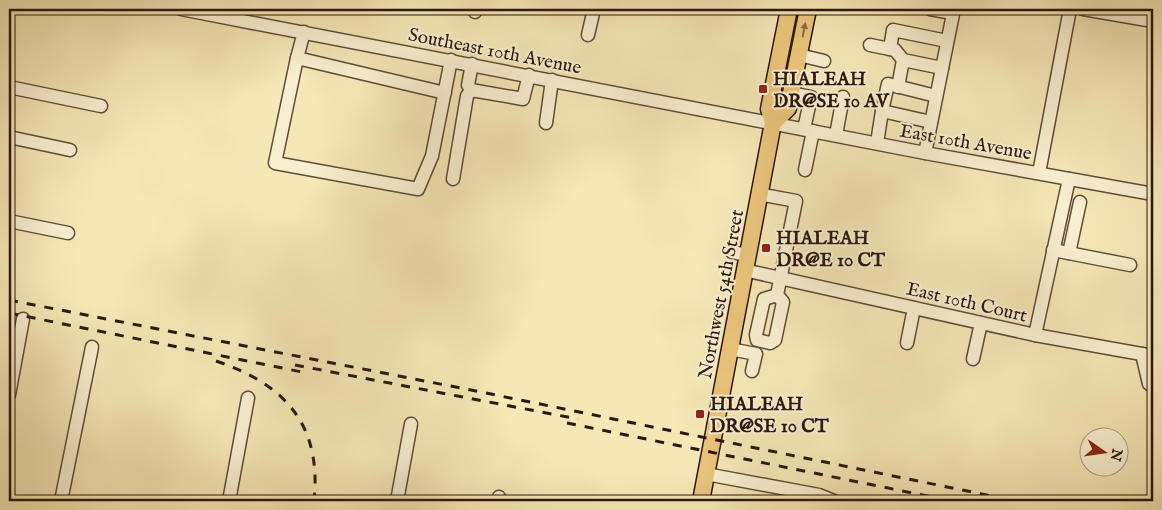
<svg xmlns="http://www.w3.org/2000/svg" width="1162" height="510" viewBox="0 0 1162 510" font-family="'IM FELL English',serif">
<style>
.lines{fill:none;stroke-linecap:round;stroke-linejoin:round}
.minor-casing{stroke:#5e4b39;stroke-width:15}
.major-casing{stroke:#2b170f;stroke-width:19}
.minor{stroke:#f8efd0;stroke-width:12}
.major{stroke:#eac47b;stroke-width:16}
.rail{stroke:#2b170f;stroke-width:3;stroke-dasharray:9 9;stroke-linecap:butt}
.oneway{fill:#8a6e45}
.poi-dot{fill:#8f2418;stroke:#f8efd0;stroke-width:2}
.labels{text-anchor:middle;stroke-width:4;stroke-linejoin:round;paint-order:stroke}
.street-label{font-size:19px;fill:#2b170f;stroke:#f8efd0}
.poi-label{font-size:19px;font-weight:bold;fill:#2b170f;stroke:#f8efd0;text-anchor:start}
</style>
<rect width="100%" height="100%" fill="#f5e7b6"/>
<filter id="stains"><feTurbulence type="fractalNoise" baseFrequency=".004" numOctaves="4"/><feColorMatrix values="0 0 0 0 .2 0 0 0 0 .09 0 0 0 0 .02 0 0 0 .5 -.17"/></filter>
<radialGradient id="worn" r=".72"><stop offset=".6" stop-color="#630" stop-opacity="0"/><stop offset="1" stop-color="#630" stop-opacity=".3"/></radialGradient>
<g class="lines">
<g class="minor-casing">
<g id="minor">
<path d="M 181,9 L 925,153 L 1153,194"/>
<path d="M 930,9 L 953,13"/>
<path d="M 1083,9 L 1153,21"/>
<path d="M 475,12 L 476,9"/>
<path d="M 588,35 L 594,9"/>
<path d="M 870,45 L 895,50 L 903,60 L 942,68"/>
<path d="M 890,49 L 893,30 L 947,41"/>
<path d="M 799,55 L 824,61"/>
<path d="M 297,58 L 304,32"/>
<path d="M 472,64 L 468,85 L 471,90 L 523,99 L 529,75"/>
<path d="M 9,87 L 101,106"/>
<path d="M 898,87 L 903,60"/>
<path d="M 445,93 L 297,58 L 275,163 L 418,189 L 432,156 L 451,60"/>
<path d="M 791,93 L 811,97 L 804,129"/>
<path d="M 882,111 L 888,84 L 936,96"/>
<path d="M 546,123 L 552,80"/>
<path d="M 836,135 L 843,97"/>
<path d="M 9,137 L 70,150"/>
<path d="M 877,143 L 882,111 L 931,122"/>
<path d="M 925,153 L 954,9"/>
<path d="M 805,170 L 813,131"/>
<path d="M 1039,173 L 1070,9"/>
<path d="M 453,179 L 467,96 L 471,90"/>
<path d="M 759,194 L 796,201 L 777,295 L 764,299 L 756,335 L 757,340 L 770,343 L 775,340 L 783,302 L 777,295"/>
<path d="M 9,221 L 68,233"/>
<path d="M 1053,250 L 1130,265"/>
<path d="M 732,252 L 747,255"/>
<path d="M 1069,253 L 1080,202"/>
<path d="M 744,270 L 1035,335 L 1153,356"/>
<path d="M 1035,335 L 1069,179"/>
<path d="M 907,343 L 914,308"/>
<path d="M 730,349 L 756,354 L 752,371"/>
<path d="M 1142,354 L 1149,384"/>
<path d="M 973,359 L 981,323"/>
<path d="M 9,395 L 23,319"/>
<path d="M 706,474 L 819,495 L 834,501"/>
<path d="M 61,501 L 92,347"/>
<path d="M 229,501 L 248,398"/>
<path d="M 397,501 L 411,424"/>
<path d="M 498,501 L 499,497"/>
</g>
</g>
<g class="major-casing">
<g id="major">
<path d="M 773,123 L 788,108 L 808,9"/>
<path d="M 701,501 L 773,123 L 769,109 L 789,9"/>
</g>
</g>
<use href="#minor" class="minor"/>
<use href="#major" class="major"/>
<g class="rail">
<path d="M 9,300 L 481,392 L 1016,501"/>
<path d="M 9,313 L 302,372"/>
<path d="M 216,361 C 285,384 322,425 314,501"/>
<path d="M 295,365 L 578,419"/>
<path d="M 567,423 L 952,501"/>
</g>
</g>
<defs><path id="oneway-solid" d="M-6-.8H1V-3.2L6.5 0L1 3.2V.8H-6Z" transform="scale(1.25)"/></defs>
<use class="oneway" href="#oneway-solid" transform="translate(804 30) rotate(-79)"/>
<g class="poi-dot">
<rect x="758" y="84" width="10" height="10" rx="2.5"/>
<rect x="761" y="243" width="10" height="10" rx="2.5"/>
<rect x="695" y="409" width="10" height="10" rx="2.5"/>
</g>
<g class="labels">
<g class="street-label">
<text transform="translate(495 50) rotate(11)" y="7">Southeast 10th Avenue</text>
<text transform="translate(966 141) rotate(10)" y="7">East 10th Avenue</text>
<text transform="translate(720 294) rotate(-79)" y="7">Northwest 54th Street</text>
<text transform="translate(967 301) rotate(13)" y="7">East 10th Court</text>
</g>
<g class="poi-label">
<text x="773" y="85">HIALEAH<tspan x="773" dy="22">DR@SE 10 AV</tspan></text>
<text x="776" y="244">HIALEAH<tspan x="776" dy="22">DR@E 10 CT</tspan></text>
<text x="710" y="410">HIALEAH<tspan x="710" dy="22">DR@SE 10 CT</tspan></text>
</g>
</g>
<rect width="1162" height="510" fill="none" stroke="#f5e7b6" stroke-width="30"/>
<rect x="10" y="10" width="1142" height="490" fill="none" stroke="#2b170f" stroke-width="2.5"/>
<rect x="15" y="15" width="1132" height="480" fill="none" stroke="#2b170f"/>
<g transform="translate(1104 452) rotate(103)"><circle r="24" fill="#f8efd0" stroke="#a69983"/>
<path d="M0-4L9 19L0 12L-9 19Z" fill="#8f2418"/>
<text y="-8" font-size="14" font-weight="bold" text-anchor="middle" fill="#2b170f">N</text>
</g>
<rect width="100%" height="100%" filter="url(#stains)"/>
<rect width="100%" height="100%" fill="url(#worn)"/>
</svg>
